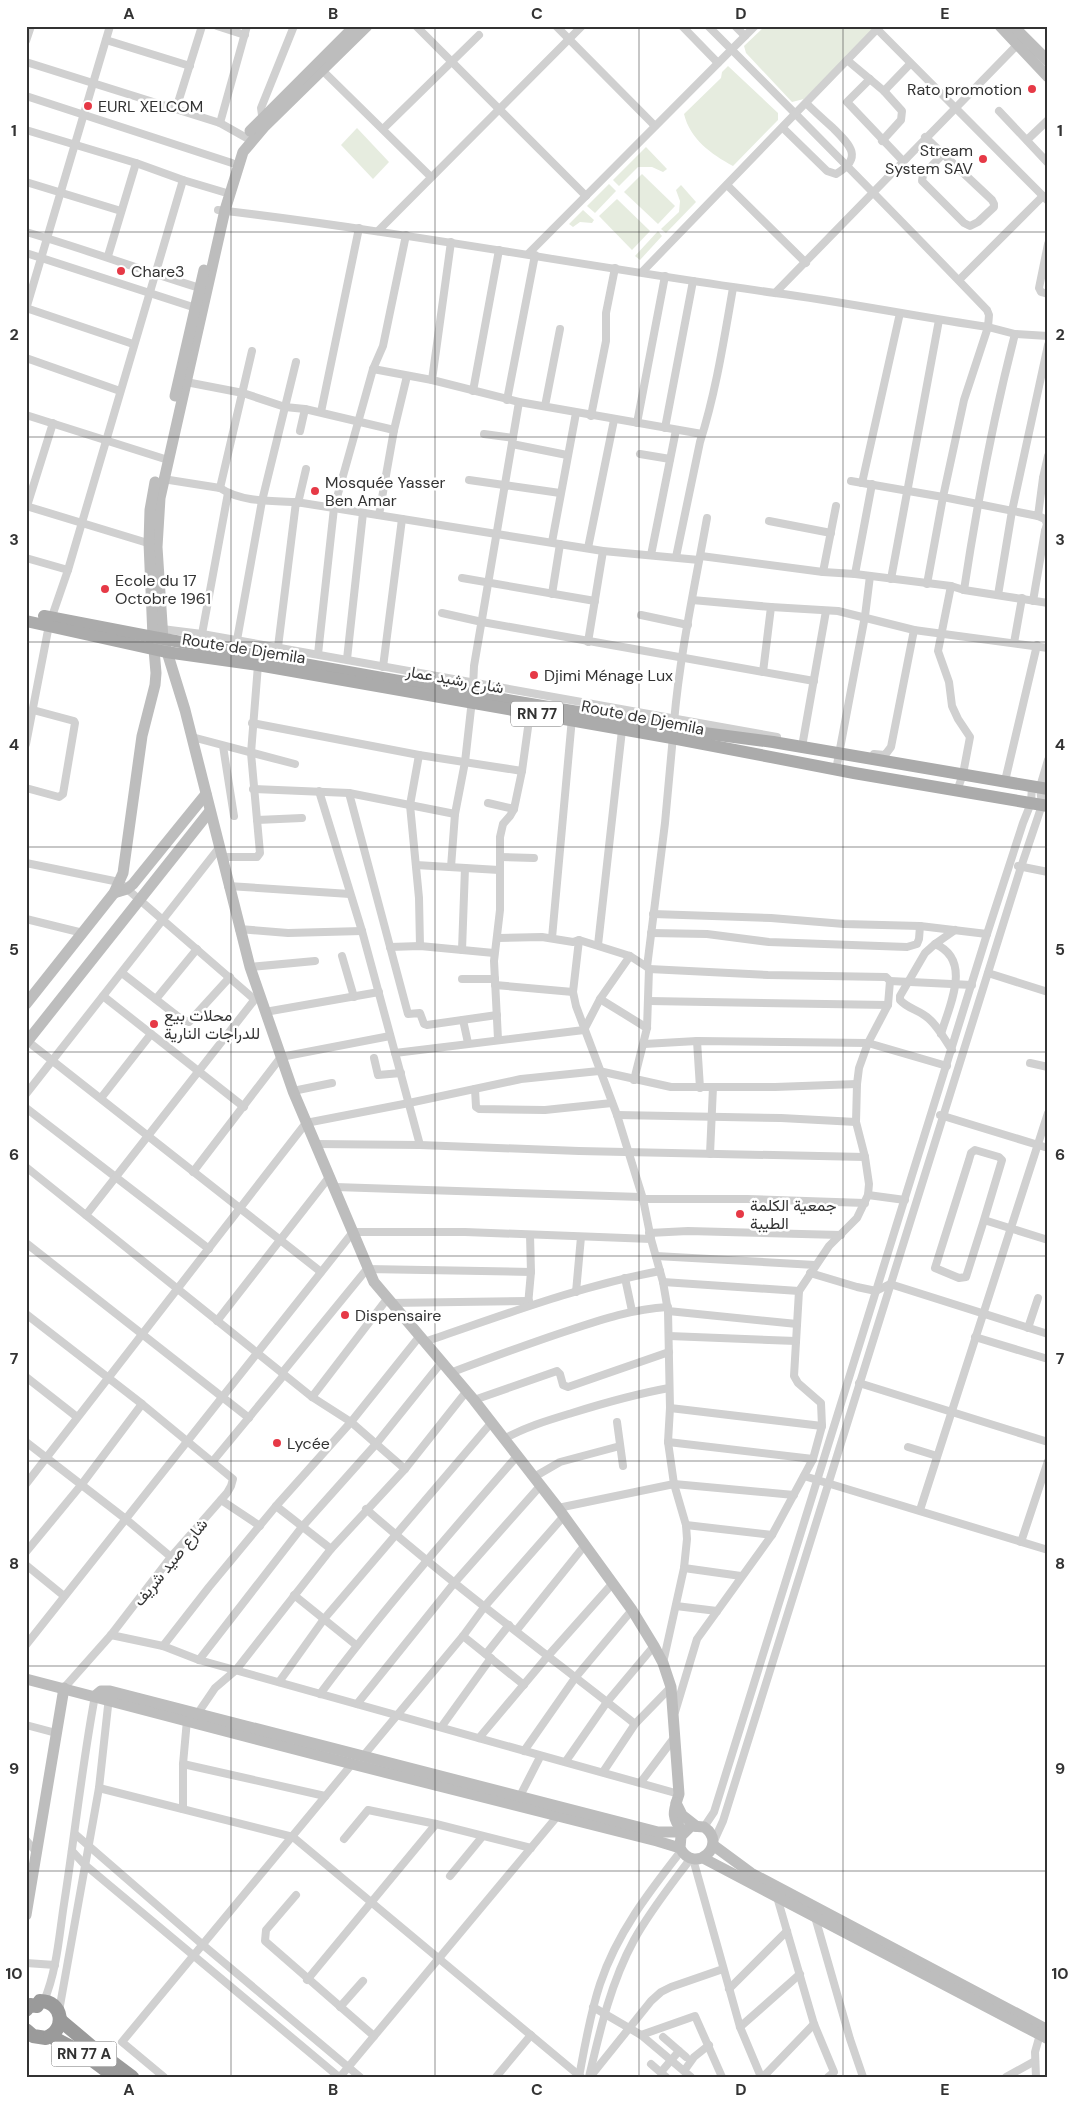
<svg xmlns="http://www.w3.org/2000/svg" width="1074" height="2103" viewBox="0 0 1074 2103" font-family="'DM Sans',Vazirmatn,sans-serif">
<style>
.green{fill:#e6ecdf}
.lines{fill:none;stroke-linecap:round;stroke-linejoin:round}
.street{stroke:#d0d0d0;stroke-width:8}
.secondary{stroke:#bdbdbd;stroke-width:11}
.primary{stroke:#ababab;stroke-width:12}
.highway{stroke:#9a9a9a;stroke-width:14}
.grid{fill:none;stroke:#333;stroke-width:1;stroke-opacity:0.55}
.poi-dot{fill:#e63946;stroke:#fff;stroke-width:2}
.labels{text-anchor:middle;stroke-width:5;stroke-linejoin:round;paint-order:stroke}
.shield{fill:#fff;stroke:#707070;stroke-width:1}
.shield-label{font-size:15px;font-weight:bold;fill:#333}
.poi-label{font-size:16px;fill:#333;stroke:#fff;text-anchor:start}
.street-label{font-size:16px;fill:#333;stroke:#fff}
.neatline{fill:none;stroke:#333;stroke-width:2}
.grid-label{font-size:16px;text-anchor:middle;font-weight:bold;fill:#333}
</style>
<rect width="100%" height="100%" fill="#fff"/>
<g class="green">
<path d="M 765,26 L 877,26 L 804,99 L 792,102 L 746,53 L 744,46 Z"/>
<path d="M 728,66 L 778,113 L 778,120 L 733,166 C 711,154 690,139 684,114 L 721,78 L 722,72 Z"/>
<path d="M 357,128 L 389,162 L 373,179 L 341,145 Z"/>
<path d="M 646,147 L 667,169 L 663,172 L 652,167 L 638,167 L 619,186 L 613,180 Z"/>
<path d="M 642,174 L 675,206 L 658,224 L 624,192 Z"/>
<path d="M 609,184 L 616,191 L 595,213 L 587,206 Z"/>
<path d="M 681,185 L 696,202 L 666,233 L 661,229 L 679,212 L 680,201 L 676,190 Z"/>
<path d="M 617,199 L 650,231 L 632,250 L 599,216 Z"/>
<path d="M 583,210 L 594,220 L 592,223 L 580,222 L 573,227 L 569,224 Z"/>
<path d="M 658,231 L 662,236 L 640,260 L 635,256 Z"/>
</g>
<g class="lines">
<g class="street">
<path d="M 217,26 L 245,35"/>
<path d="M 416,26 L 586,196"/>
<path d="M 556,26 L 655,126"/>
<path d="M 682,26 L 718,63"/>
<path d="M 735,26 L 745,36"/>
<path d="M 877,29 L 1048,201"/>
<path d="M 106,40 L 190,66"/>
<path d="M 26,41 L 31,26"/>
<path d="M 847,60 L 884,91 L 902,111 L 901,120 L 882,141"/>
<path d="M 26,62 L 220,123 L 252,141"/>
<path d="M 322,70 L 431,177"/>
<path d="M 870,79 L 847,102 L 903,161"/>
<path d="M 884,91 L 910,64"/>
<path d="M 26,96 L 232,163"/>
<path d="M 176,109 L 202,26"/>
<path d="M 999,111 L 1048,163"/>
<path d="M 263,122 L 261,108 L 294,26"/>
<path d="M 220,123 L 247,26"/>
<path d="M 783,128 L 827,171 L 836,174 C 864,158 850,145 833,128 C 824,120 815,112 806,103"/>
<path d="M 383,129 L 479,35"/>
<path d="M 26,130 L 136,163 L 183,180 L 230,194"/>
<path d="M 925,137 L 992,200 L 994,204 L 994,207 L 978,222 L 970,226 L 964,223 L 922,181 L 923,175 L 943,154"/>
<path d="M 1027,140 L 1048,120"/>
<path d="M 26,182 L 121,211"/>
<path d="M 727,185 L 806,263"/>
<path d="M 218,210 C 405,232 589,267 775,293 C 846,302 917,317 988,327 L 989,315 L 987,310 C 895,214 802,120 708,26"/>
<path d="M 378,231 L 582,26"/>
<path d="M 26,232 C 85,249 141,270 200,288"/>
<path d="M 1048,244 L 1039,288 L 1041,292 L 1048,294"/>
<path d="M 26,253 L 199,309"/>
<path d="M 528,254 L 755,26"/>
<path d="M 108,256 L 136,163"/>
<path d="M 642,272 L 880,26"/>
<path d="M 959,280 L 1043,196"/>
<path d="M 775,293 L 1020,42"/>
<path d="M 26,308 L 133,344"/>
<path d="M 26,309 L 110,26"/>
<path d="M 1048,336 L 1015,334 L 988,327 L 964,400 L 943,497 L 1038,516 L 1043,478 L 1048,479"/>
<path d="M 26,358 L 120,391"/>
<path d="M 373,369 L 432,380 L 519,402 L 702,434"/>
<path d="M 432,380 L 451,242"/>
<path d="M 186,382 L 243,393 L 285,407 L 305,409 L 394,430"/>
<path d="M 473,391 L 499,250"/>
<path d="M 507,400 L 535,255"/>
<path d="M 545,406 L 560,329"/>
<path d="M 321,412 L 359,228"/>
<path d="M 26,415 L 168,460"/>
<path d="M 591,416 L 606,341 L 606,313 L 615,268"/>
<path d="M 637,423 L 665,276"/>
<path d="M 665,428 L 693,281"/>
<path d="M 300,431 L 305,409"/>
<path d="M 484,434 L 513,438"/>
<path d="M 512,444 L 567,455"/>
<path d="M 640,454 L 670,459"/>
<path d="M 1043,478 L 1048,456"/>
<path d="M 163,479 L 220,488 C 241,502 271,501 296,502 L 603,551 L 699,560"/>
<path d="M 469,480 L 560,493"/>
<path d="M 851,481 L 943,497 L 927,584"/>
<path d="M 862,483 L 900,313"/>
<path d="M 220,488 L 252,351"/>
<path d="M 298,503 L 306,469"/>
<path d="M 26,506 L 151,544"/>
<path d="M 27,506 L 53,423"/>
<path d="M 379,515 L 394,430 L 407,376"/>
<path d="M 1038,516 L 1045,519 L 1047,524 L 1045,531"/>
<path d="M 769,521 L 831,533"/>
<path d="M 552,542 L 576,413"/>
<path d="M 588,548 L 614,420"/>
<path d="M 651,555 L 676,430"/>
<path d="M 701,556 L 823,572 L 855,574 L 951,586 L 964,590 L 1048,603"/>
<path d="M 676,557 L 700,442 C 716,392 724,339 733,288"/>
<path d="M 26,558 L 68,570"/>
<path d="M 823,572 L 836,506"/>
<path d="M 855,574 L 872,484"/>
<path d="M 462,578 L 595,601"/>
<path d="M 891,579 L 939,320"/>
<path d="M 951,586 L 938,651 L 949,682 L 952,706 L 958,719 L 970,737 L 963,774 L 957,791"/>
<path d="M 964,590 C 977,504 993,419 1015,334"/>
<path d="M 552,594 L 560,544"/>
<path d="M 998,595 L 1012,511 L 1048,345"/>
<path d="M 692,600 L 771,607 L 763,672"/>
<path d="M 1033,601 L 1045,531 L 1048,532"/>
<path d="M 771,607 L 838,611 L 914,630 L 1048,648"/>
<path d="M 442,613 L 482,622 L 814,681"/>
<path d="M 641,615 L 688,625"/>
<path d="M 162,629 L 202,634 L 777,737"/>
<path d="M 202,634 L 228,493"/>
<path d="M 237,640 L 262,501 L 296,362"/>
<path d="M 588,642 L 603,551"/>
<path d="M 1014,643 L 1022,598"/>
<path d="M 278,647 L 296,502"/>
<path d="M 318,654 L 334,508 L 373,369 L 383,346 L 406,235"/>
<path d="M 347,659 L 363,513"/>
<path d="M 383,667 L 402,519"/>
<path d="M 473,687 L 474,666 L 519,402"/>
<path d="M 674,722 C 680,653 695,585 707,518"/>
<path d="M 252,723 L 419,755 L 522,771"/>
<path d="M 192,737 L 295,764"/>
<path d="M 803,741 L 826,611"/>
<path d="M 26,744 L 49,625 L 68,570 L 183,180"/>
<path d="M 223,746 L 234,816"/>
<path d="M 874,754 L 885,755 L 891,747 L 914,630"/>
<path d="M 419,755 L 410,805 L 419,898 L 420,946"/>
<path d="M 836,770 L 865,616 L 870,576"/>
<path d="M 1005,781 L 1037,645"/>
<path d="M 26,788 L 59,797 L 63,794 L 75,723 L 74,721 L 33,710"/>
<path d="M 253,789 L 349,793 L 455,814"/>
<path d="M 319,791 L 362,931 L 420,1145"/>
<path d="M 349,793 L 408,1014 L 420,1013 L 424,1024 L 427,1025 L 497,1015"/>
<path d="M 488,803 L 514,809"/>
<path d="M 257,820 L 302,818"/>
<path d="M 221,857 L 257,857 L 260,853 L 251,753 L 258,665"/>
<path d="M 500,857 L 534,858"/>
<path d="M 26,863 L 119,882 L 254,999"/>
<path d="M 416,865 L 499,870"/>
<path d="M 1018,866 L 1048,872"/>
<path d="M 451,867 L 455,814 L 465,762 L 472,700"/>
<path d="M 228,886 L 350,894"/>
<path d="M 653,914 L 771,918 L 844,924 L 920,926 L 987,934"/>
<path d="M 26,919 L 83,933"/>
<path d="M 239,929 L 288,933 L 362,931"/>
<path d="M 651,933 L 707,934 L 769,942 L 907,947 L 917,944 L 919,939 L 920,926"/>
<path d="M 498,938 L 542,937 L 573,942 L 579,940"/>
<path d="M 552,938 L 572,718"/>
<path d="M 935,944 L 925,953 L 900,996 L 900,1000 C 907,1008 916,1009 924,1015 C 936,1022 944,1039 952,1050"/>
<path d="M 598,945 L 622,730"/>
<path d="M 390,947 L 420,946 L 494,953"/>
<path d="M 462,950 L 465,868"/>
<path d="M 342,956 L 354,997"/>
<path d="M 250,967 L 315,961"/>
<path d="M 647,967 L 630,956 L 579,940 L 573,992 L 576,1006 L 617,1115 L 643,1199 L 651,1239 L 663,1282 L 668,1311 L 670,1408 L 668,1442 L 674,1484 L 686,1525 L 687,1539 L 684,1568 L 663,1663"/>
<path d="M 122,973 L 181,1019 L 189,1022 L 230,977"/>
<path d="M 988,973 L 1048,992"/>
<path d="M 462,979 L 495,979"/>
<path d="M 890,981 L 972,985"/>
<path d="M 495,985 L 573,992"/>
<path d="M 103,996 L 244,1107"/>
<path d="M 156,999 L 197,949"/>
<path d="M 600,999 L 647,1028"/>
<path d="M 649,1001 L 888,1005 L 890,981 L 886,977 L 768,975 L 649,969"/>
<path d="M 888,1005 L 868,1043 L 947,1066"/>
<path d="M 265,1012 L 379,992"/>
<path d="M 463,1020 L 468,1043"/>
<path d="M 941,1034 C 949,1006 973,960 935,944 L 955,930"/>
<path d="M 498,1039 L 494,961 L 500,910 L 500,837 L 503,824 L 510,816 L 514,809 L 522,771 L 530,713"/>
<path d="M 26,1040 L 321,1272"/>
<path d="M 697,1041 L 700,1088"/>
<path d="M 644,1044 L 697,1041 L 868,1043 L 859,1068 L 857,1084 L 856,1122 L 865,1157 L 869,1184 L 868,1195 L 857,1218 L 829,1246 L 799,1291 L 794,1376 L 798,1383 L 821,1403 L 822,1426"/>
<path d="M 395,1053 L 584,1030 L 600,999 L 630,956"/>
<path d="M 374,1058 L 378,1075 L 401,1073"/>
<path d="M 1030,1063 L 1048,1067"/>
<path d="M 634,1080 L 647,1028 L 649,969 L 647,967 L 665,823 L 673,736"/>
<path d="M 475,1089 L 476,1107 L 479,1109 L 545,1110 L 612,1103"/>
<path d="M 293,1091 L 332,1083"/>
<path d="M 26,1094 L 219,848"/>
<path d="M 101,1098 L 151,1034"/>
<path d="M 26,1108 L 209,1249"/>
<path d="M 617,1115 L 781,1118 L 856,1122"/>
<path d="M 940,1115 L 1048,1148"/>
<path d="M 315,1144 L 420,1145 L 579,1151 L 865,1157"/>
<path d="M 710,1154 L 713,1087"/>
<path d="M 26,1167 L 312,1397 L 351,1422 L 405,1469"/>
<path d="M 193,1172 L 281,1057 L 390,1036"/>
<path d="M 335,1187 L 641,1197"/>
<path d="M 868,1195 L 905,1200"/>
<path d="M 643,1199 L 747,1199 L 865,1203"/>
<path d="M 86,1215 L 259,994"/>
<path d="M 984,1220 L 1002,1160 L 999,1157 L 975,1150 L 971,1153 L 969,1160 L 935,1268 L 959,1278 L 966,1277 L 984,1220 L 1048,1240"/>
<path d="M 649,1233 L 688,1231 L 841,1235"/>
<path d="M 26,1243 L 249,1418"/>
<path d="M 656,1256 L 815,1265"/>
<path d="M 810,1273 L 857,1287 L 876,1291 L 890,1284 L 1048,1334"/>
<path d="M 625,1278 L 632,1311"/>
<path d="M 663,1282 L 799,1291"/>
<path d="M 576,1292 L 581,1237"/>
<path d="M 390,1303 L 529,1301"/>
<path d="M 528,1305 L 531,1272 L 530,1235"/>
<path d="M 668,1311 L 797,1324"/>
<path d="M 26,1314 L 142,1404 L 233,1479 L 231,1486 L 227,1493 L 171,1557 L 111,1635 L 64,1688"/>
<path d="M 217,1321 L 330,1176"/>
<path d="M 1028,1328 L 1038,1298"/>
<path d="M 669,1336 L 796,1341"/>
<path d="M 975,1337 L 1048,1359"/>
<path d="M 424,1342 C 501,1316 579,1286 660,1271"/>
<path d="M 282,1373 L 367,1269 L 531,1272"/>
<path d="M 450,1373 C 490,1358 530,1343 570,1330 C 603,1319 633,1309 668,1307"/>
<path d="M 26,1377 L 77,1417"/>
<path d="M 859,1383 L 1048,1442"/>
<path d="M 312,1397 L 387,1299"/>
<path d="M 474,1400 L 557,1371 L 560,1374 L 563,1385 L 568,1387 L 669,1352"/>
<path d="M 670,1408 L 822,1426 L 813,1459 L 772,1535 L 686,1525"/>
<path d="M 617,1422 L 623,1466"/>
<path d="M 504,1439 C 525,1427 549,1420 572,1413 C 604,1403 636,1394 669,1388"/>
<path d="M 26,1442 L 127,1520 L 171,1557"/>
<path d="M 668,1442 L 813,1459"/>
<path d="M 908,1447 L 937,1456"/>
<path d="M 213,1461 L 284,1375"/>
<path d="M 804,1476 L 1048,1550"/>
<path d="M 534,1477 L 560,1462 L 620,1446"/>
<path d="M 26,1484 L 306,1123 L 409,1103 L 521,1079 L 599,1071 L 671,1087 L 775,1087 L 857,1084"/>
<path d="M 221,1500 L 260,1526"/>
<path d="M 276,1506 L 331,1549"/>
<path d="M 558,1508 L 674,1484 L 794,1495"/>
<path d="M 366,1509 C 453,1585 545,1653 635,1724"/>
<path d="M 920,1510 L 1048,1113"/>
<path d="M 1021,1542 L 1048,1461"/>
<path d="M 26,1552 L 82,1484 L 142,1404"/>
<path d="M 26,1565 L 64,1596"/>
<path d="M 684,1568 L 741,1576"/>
<path d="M 294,1595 L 356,1645"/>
<path d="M 676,1606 L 717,1611"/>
<path d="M 516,1631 L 585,1545"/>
<path d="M 111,1635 L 163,1646 L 199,1660 L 679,1794"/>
<path d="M 463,1636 L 524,1685"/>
<path d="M 26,1645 L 353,1232 L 465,1232 L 651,1239"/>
<path d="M 163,1646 L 209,1587 L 276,1506 L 351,1422 L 419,1337"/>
<path d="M 486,1654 L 509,1625"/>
<path d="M 199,1660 L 302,1527 L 376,1444 L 441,1363"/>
<path d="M 279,1682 L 324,1619 L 491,1423"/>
<path d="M 320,1694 C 382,1611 450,1533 518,1455"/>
<path d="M 357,1704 L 455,1582 L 541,1485"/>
<path d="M 675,1712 L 697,1639 L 772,1535"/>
<path d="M 198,1713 L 215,1688 L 236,1670 L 331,1549 L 405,1469 L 466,1392"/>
<path d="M 26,1725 L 56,1733"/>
<path d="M 442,1726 L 491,1658"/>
<path d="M 479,1738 L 547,1657 L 612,1584"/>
<path d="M 524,1751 L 575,1678 L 632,1610"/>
<path d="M 364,1755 L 463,1636 L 485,1606 L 564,1516"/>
<path d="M 566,1761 L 607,1702 L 654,1646"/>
<path d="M 183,1764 L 325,1796"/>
<path d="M 603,1772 L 635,1724 L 671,1687"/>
<path d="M 641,1782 L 674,1738"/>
<path d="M 99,1788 L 293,1837 L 581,2077"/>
<path d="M 520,1796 L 540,1757"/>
<path d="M 183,1809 L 183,1764 L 187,1720"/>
<path d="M 704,1827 L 714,1812 L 987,934 L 1023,823 L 1031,803 L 1032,786"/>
<path d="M 75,1834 L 203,1945 L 360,2077"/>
<path d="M 344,1839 L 368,1810 L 436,1824 L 531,1848"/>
<path d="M 26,1840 L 37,1853"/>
<path d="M 713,1843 L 723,1821 L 1021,867 L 1042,805 L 1040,787 L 1048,760"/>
<path d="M 72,1851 L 84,1864 L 339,2077"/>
<path d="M 693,1859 L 740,2027 L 761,2077"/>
<path d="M 450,1876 L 482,1837"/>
<path d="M 296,1895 L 266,1930 L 265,1941 L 374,2036"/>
<path d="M 777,1897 L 814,2024 L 834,2072 L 828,2077"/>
<path d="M 815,1917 L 850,2039 L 863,2077"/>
<path d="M 26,1963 L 55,1965"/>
<path d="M 307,1980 L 436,1824"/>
<path d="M 729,1989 L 787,1931"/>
<path d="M 44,2001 C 57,1970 59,1936 64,1904 C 75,1834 82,1765 95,1696"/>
<path d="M 340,2007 L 363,1981"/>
<path d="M 593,2007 L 641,2035 L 691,2077"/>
<path d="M 59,2011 L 99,1788 L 109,1697"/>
<path d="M 740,2027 L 800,1974"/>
<path d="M 641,2035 L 695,2016 L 722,2077"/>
<path d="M 663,2037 L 686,2057"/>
<path d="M 651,2064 L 666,2077"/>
<path d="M 684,2071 L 694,2057 L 709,2045"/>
<path d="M 661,2072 L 679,2051"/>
<path d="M 164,2077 L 122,2042 L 352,1764"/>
<path d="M 340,2077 L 560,1813"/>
<path d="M 496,2077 L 531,2035"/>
<path d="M 579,2077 C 585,2045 590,2014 600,1984 C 617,1933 649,1892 681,1851"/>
<path d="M 589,2077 C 600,2030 611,1982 634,1940 C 650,1911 671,1885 691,1858"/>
<path d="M 590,2077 L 651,2001 L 661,1992 L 671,1987 L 723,1969"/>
<path d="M 763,2077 L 814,2024"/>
<path d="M 1006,2077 L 1035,2061"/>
<path d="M 1036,2077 L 1035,2052 L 1041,2031"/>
</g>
<g class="secondary">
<path d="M 367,26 L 265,126 L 243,152 L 225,210 L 160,498 L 157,547 L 163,639 L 185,710 L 250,967 L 293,1091 L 374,1282 L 474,1400 L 558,1508 L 632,1610 L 654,1646 L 663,1663 L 671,1687 L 679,1794 C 674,1810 670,1817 683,1831"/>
<path d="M 1000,26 L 1048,77"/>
<path d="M 1013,26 L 1048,61"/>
<path d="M 250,131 L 355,26"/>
<path d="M 175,396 L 204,270"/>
<path d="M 114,893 L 127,889 L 133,884 L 206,794"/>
<path d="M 26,1004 L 114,893 L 123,873 L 142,736 L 155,685 L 156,673 L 153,637 L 149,543 L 150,510 L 155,482"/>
<path d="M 26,1043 L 210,811"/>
<path d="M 26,1679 L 352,1764 L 657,1841 L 680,1848 C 695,1876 729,1844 704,1827 L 691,1826 L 681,1836 L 680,1848"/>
<path d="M 95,1696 L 101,1691 L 110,1691 L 658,1832 L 683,1832"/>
<path d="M 676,1803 L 682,1815 L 696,1826"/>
<path d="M 713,1845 L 751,1873 L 1048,2030"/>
<path d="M 703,1858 L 1048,2039"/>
<path d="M 26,1915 L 64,1688"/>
</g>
<g class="primary">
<path d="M 44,616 L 153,637 L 472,694 L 696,732 L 773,742 L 1048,789"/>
<path d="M 26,621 L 166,652 L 258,665 L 672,738 L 854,773 L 1048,806"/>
</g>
<g class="highway">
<path d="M 26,2010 L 30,2005 L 37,2006 L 40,2001 C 63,2001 67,2030 46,2038 L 33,2036 L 26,2030"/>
<path d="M 60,2020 L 92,2047 L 132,2077"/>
<path d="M 50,2036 L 84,2054 L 115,2077"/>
</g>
</g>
<path class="grid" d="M 231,26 L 231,2077M 435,26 L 435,2077M 639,26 L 639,2077M 843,26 L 843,2077M 26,232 L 1048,232M 26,437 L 1048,437M 26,642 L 1048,642M 26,847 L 1048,847M 26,1052 L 1048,1052M 26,1256 L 1048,1256M 26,1461 L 1048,1461M 26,1666 L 1048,1666M 26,1871 L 1048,1871"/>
<g class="poi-dot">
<circle cx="1032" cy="89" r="5"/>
<circle cx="88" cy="106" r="5"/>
<circle cx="983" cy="159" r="5"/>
<circle cx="121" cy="271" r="5"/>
<circle cx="315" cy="491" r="5"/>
<circle cx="105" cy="589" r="5"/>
<circle cx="534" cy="675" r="5"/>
<circle cx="154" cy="1024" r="5"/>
<circle cx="740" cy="1214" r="5"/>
<circle cx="345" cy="1315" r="5"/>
<circle cx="277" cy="1443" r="5"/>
</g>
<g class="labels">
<g class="shield">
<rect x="511" y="701.5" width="52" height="25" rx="4"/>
<rect x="51.5" y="2041.5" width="65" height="25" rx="4"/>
</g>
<g class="shield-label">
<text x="537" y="719">RN 77</text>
<text x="84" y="2059">RN 77 A</text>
</g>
<g class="poi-label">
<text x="1022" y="95" text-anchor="end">Rato promotion</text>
<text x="98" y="112">EURL XELCOM</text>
<text x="973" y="156" text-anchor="end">Stream<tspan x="973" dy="18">System SAV</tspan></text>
<text x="131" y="277">Chare3</text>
<text x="325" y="488">Mosquée Yasser<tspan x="325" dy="18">Ben Amar</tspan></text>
<text x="115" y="586">Ecole du 17<tspan x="115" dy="18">Octobre 1961</tspan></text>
<text x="544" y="681">Djimi Ménage Lux</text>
<text x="164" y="1021">محلات بيع<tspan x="164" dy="18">للدراجات النارية</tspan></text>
<text x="750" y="1211">جمعية الكلمة<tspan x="750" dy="18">الطيبة</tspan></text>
<text x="355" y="1321">Dispensaire</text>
<text x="287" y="1449">Lycée</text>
</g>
<g class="street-label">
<text transform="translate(244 648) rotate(9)" y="6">Route de Djemila</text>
<text transform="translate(455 679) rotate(10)" y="6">شارع رشيد عمار</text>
<text transform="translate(643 717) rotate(11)" y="6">Route de Djemila</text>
<text transform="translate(170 1562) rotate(-51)" y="6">شارع صيد شريف</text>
</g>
</g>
<rect width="1074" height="2103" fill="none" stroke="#ffffff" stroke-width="55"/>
<rect x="28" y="28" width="1018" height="2048" class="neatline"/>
<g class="grid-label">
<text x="129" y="19">A</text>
<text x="333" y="19">B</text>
<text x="537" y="19">C</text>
<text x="741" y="19">D</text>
<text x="945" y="19">E</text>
<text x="14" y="136">1</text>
<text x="1060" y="136">1</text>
<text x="14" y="340">2</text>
<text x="1060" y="340">2</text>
<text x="14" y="545">3</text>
<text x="1060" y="545">3</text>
<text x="14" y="750">4</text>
<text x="1060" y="750">4</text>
<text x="14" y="955">5</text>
<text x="1060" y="955">5</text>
<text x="14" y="1160">6</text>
<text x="1060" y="1160">6</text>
<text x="14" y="1364">7</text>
<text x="1060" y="1364">7</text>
<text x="14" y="1569">8</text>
<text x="1060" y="1569">8</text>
<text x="14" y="1774">9</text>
<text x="1060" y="1774">9</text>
<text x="14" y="1979">10</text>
<text x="1060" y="1979">10</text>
<text x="129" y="2095">A</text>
<text x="333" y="2095">B</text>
<text x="537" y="2095">C</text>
<text x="741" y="2095">D</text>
<text x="945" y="2095">E</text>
</g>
</svg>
